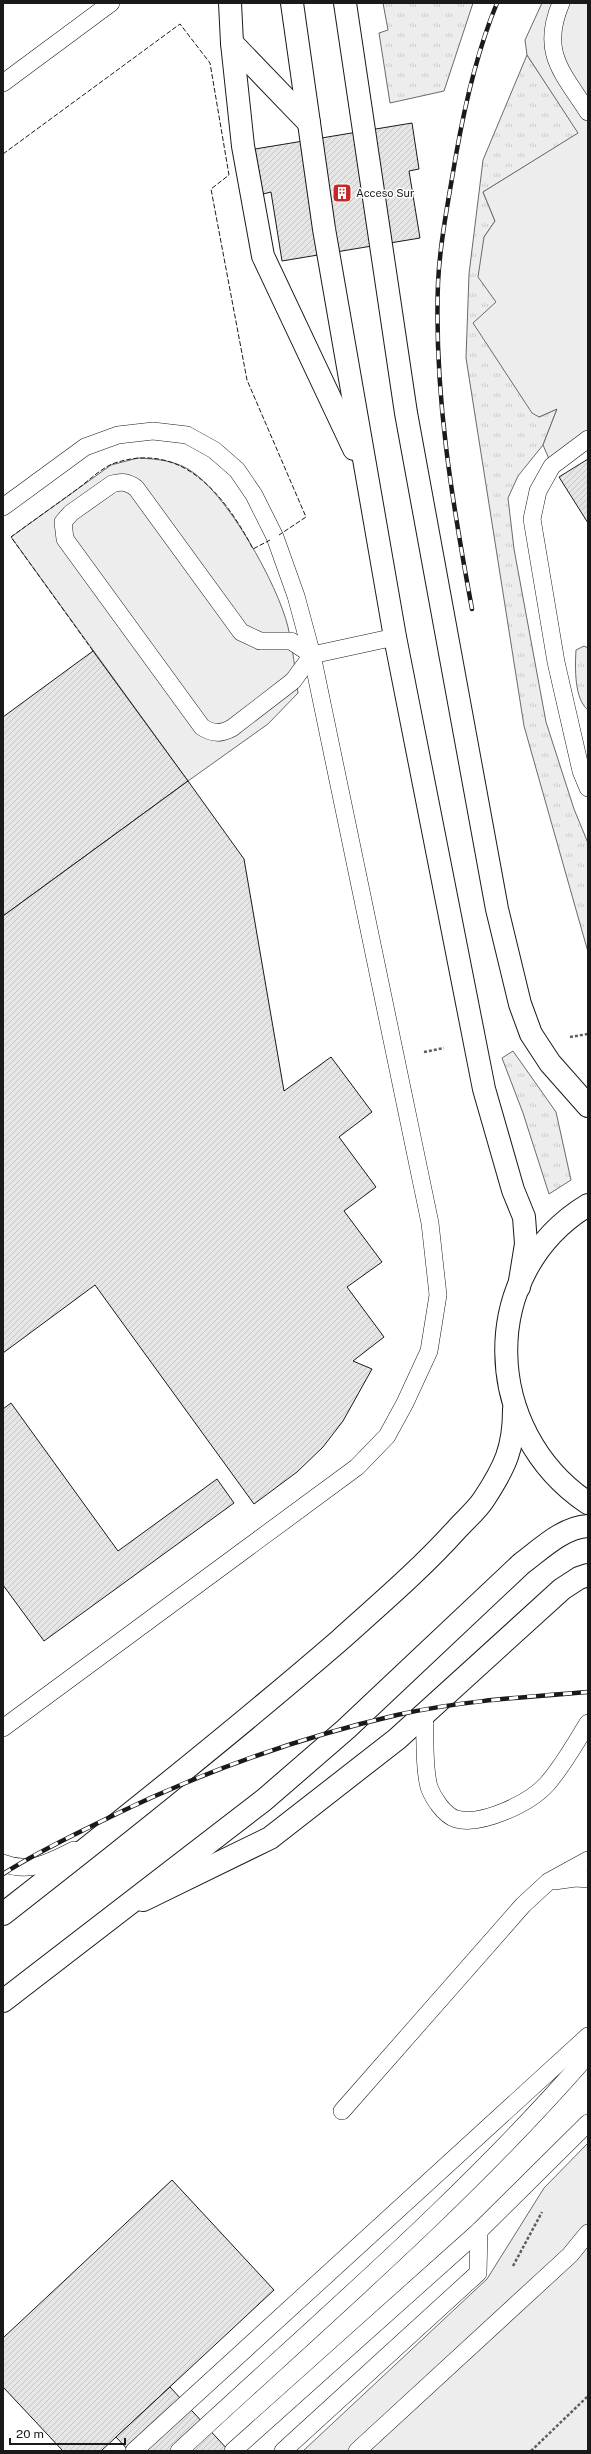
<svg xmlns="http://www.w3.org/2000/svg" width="591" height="2454" viewBox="0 0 591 2454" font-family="'Public Sans',sans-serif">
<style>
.grass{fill:url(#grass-tufts);stroke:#6a6a6a}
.pitch{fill:#ededed;stroke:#6a6a6a}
.building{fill:url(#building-hatch);stroke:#1a1a1a}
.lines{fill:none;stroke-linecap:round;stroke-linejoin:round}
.lane-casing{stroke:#1a1a1a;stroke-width:18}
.street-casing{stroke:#1a1a1a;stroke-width:24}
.secondary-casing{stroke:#1a1a1a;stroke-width:24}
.primary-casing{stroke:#1a1a1a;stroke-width:24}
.highway-casing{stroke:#1a1a1a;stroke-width:24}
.path{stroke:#5f5f5f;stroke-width:2.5;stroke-dasharray:3 2;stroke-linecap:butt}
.lane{stroke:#fff;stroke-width:17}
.street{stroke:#fff;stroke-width:22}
.secondary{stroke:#fff;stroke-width:22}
.primary{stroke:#fff;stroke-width:22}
.highway{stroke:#fff;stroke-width:22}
.rail-casing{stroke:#1a1a1a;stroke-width:4.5}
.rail{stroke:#fff;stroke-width:3;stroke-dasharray:9;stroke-linecap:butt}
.fence{stroke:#1a1a1a;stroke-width:1;stroke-dasharray:5 2;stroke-linecap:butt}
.labels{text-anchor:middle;stroke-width:3;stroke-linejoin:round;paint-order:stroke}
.poi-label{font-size:11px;fill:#1a1a1a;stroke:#fff;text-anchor:start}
</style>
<defs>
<pattern id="grass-tufts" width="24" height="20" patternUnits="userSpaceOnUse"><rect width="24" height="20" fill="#ededed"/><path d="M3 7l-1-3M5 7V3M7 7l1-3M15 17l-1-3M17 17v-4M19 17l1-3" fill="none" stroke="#cbcbcb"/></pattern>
<pattern id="building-hatch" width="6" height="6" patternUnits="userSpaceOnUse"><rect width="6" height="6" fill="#e6e6e6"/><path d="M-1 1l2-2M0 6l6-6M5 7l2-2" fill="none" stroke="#c5c5c5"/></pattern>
</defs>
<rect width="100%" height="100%" fill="#fff"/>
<g class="grass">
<path d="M 383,3 L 473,3 L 444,91 L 390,103 L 379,33 L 388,30 Z"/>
<path d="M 527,55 L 579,133 L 483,192 L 495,221 L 484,237 L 497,303 L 539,417 L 557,409 L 543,445 L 518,476 L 508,498 L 514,549 L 546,722 L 574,809 L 588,843 L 588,952 L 524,726 L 466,358 L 469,274 L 483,160 Z"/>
<path d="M 584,646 L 588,648 L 588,710 C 574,699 575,667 576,650 Z"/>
<path d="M 513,1051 L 556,1112 L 571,1180 L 549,1194 L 523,1113 L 502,1058 Z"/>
</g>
<g class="pitch">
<path d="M 542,3 L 588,3 L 588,439 L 552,466 L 543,445 L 557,409 L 539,417 L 532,413 L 473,323 L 496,302 L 478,277 L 484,237 L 495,221 L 483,192 L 578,133 L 527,55 L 525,40 Z"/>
<path d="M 138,458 C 156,459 172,460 188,469 C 226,491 278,585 288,627 C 293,648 295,671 298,693 L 268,724 L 188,781 L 11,537 L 111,465 Z"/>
<path d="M 588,2143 L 588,2451 L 303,2451 L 487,2279 L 544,2188 Z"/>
</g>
<g class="building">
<path d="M 412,123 L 419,169 L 409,171 L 420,238 L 282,261 L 271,192 L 263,194 L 255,149 Z"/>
<path d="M 588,459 L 588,523 L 559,477 Z"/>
<path d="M 93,651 L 188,781 L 3,916 L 3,717 Z"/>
<path d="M 188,781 L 244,859 L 284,1091 L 331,1057 L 372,1112 L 339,1137 L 376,1187 L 344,1211 L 382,1262 L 347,1287 L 384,1337 L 353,1361 L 372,1369 L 343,1421 L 323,1447 L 297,1472 L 254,1504 L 95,1285 L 3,1353 L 3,916 Z"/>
<path d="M 11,1403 L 118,1551 L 217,1479 L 234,1503 L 44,1641 L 3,1585 L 3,1409 Z"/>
<path d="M 172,2180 L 274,2290 L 101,2451 L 63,2451 L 3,2387 L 3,2338 Z"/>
<path d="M 170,2387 L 229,2451 L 129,2451 L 116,2437 Z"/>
</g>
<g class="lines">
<g class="lane-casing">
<g id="lane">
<path d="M 561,3 C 540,52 562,72 588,112"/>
<path d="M 3,83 L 111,3"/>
<path d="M 588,439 L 552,466 L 538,491 L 532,519 L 556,662 L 581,771 L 588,788"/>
<path d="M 3,507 L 85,447 L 118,435 L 153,431 L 187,435 L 214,450 L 237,470 L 254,495 L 275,537 L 296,596 L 312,655 L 430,1223 L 438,1295 L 429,1351 L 405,1403 L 387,1436 L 357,1467 L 3,1728"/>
<path d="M 312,655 L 291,641 L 260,641 L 241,632 L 136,488 C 128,482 122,481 112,484 L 71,513 L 63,522 L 65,539 L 202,727 C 213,734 221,734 232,728 L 293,681 L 312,655 L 395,637"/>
<path d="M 424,1714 C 426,1737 423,1765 429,1787 C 433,1798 444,1815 456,1819 C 482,1826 530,1803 547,1784 C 563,1766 575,1744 588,1723"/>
<path d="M 3,1863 C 30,1874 50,1862 74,1850"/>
<path d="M 554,1881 L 576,1878 L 588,1879"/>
<path d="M 342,2111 L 523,1905 L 548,1882 L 588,1860"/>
<path d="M 134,2451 L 588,2036"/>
<path d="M 179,2451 C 317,2323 465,2197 588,2055"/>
<path d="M 233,2451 L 479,2231 L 588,2123"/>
<path d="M 283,2451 L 478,2273 L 479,2231"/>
<path d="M 357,2451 L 570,2255 L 588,2233"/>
</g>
</g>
<g class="street-casing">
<path id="street" d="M 143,1900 L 270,1838 L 397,1739 L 562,1589 L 579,1578 L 588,1575"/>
</g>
<g class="secondary-casing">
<g id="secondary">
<path d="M 3,1914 C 117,1825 230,1735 340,1640 C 380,1604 421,1569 457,1529 C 466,1519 477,1510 484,1499 C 505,1467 514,1448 514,1410"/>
<path d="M 3,2001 L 264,1800 L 346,1729 L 521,1564 C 540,1550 563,1527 588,1526"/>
</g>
</g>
<g class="primary-casing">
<path id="primary" d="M 588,1205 C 476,1273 482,1432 588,1503"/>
</g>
<g class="highway-casing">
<g id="highway">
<path d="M 230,3 L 232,43 L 243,146 L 263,256 L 354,449"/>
<path d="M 292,3 L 324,229 L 395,637 L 484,1089 L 513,1190 L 524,1217 L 526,1244 L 519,1287"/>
<path d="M 345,3 L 406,413 L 497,909 L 520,1004 L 531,1034 L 550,1063 L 588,1106"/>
<path d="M 232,43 L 309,123"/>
</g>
</g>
<g class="path">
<path d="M 570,1037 L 588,1034"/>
<path d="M 424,1052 L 444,1048"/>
<path d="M 513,2266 L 542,2212"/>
<path d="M 531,2451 L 588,2396"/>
</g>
<use href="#lane" class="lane"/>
<use href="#street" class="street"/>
<use href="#secondary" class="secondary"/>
<use href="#primary" class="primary"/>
<use href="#highway" class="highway"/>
<g class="rail-casing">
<g id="rail">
<path d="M 472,609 C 452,501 434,393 438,283 C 440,241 449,197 456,155 C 465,104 477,51 497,3"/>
<path d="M 3,1874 C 37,1852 74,1835 110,1817 C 202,1772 297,1738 397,1715 C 459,1701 524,1697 588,1692"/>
</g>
</g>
<use href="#rail" class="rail"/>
<g class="fence">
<path d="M 3,154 L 180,24 L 210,63 L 229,175 L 211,189 L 247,380 L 306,517 L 279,535"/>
<path d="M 93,651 L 11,537 C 34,520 57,504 80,487 C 89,480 101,469 112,464 C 181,439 225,495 253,549 L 270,540"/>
</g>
</g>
<defs>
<g id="building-square" transform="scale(1)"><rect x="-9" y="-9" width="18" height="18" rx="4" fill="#c62828" stroke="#fff"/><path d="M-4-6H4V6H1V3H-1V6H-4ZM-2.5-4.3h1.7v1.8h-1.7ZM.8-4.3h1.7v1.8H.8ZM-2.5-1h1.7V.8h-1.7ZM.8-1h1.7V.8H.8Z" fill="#fff"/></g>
</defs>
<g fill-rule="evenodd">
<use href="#building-square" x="342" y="193"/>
</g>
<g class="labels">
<g class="poi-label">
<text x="356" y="197">Acceso Sur</text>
</g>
</g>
<rect width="591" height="2454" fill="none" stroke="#1a1a1a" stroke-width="8"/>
<path d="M10 2438v6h115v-6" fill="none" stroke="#1a1a1a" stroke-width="2"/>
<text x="16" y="2438" font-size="12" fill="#1a1a1a" stroke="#ffffff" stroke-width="3" paint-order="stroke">20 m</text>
</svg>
